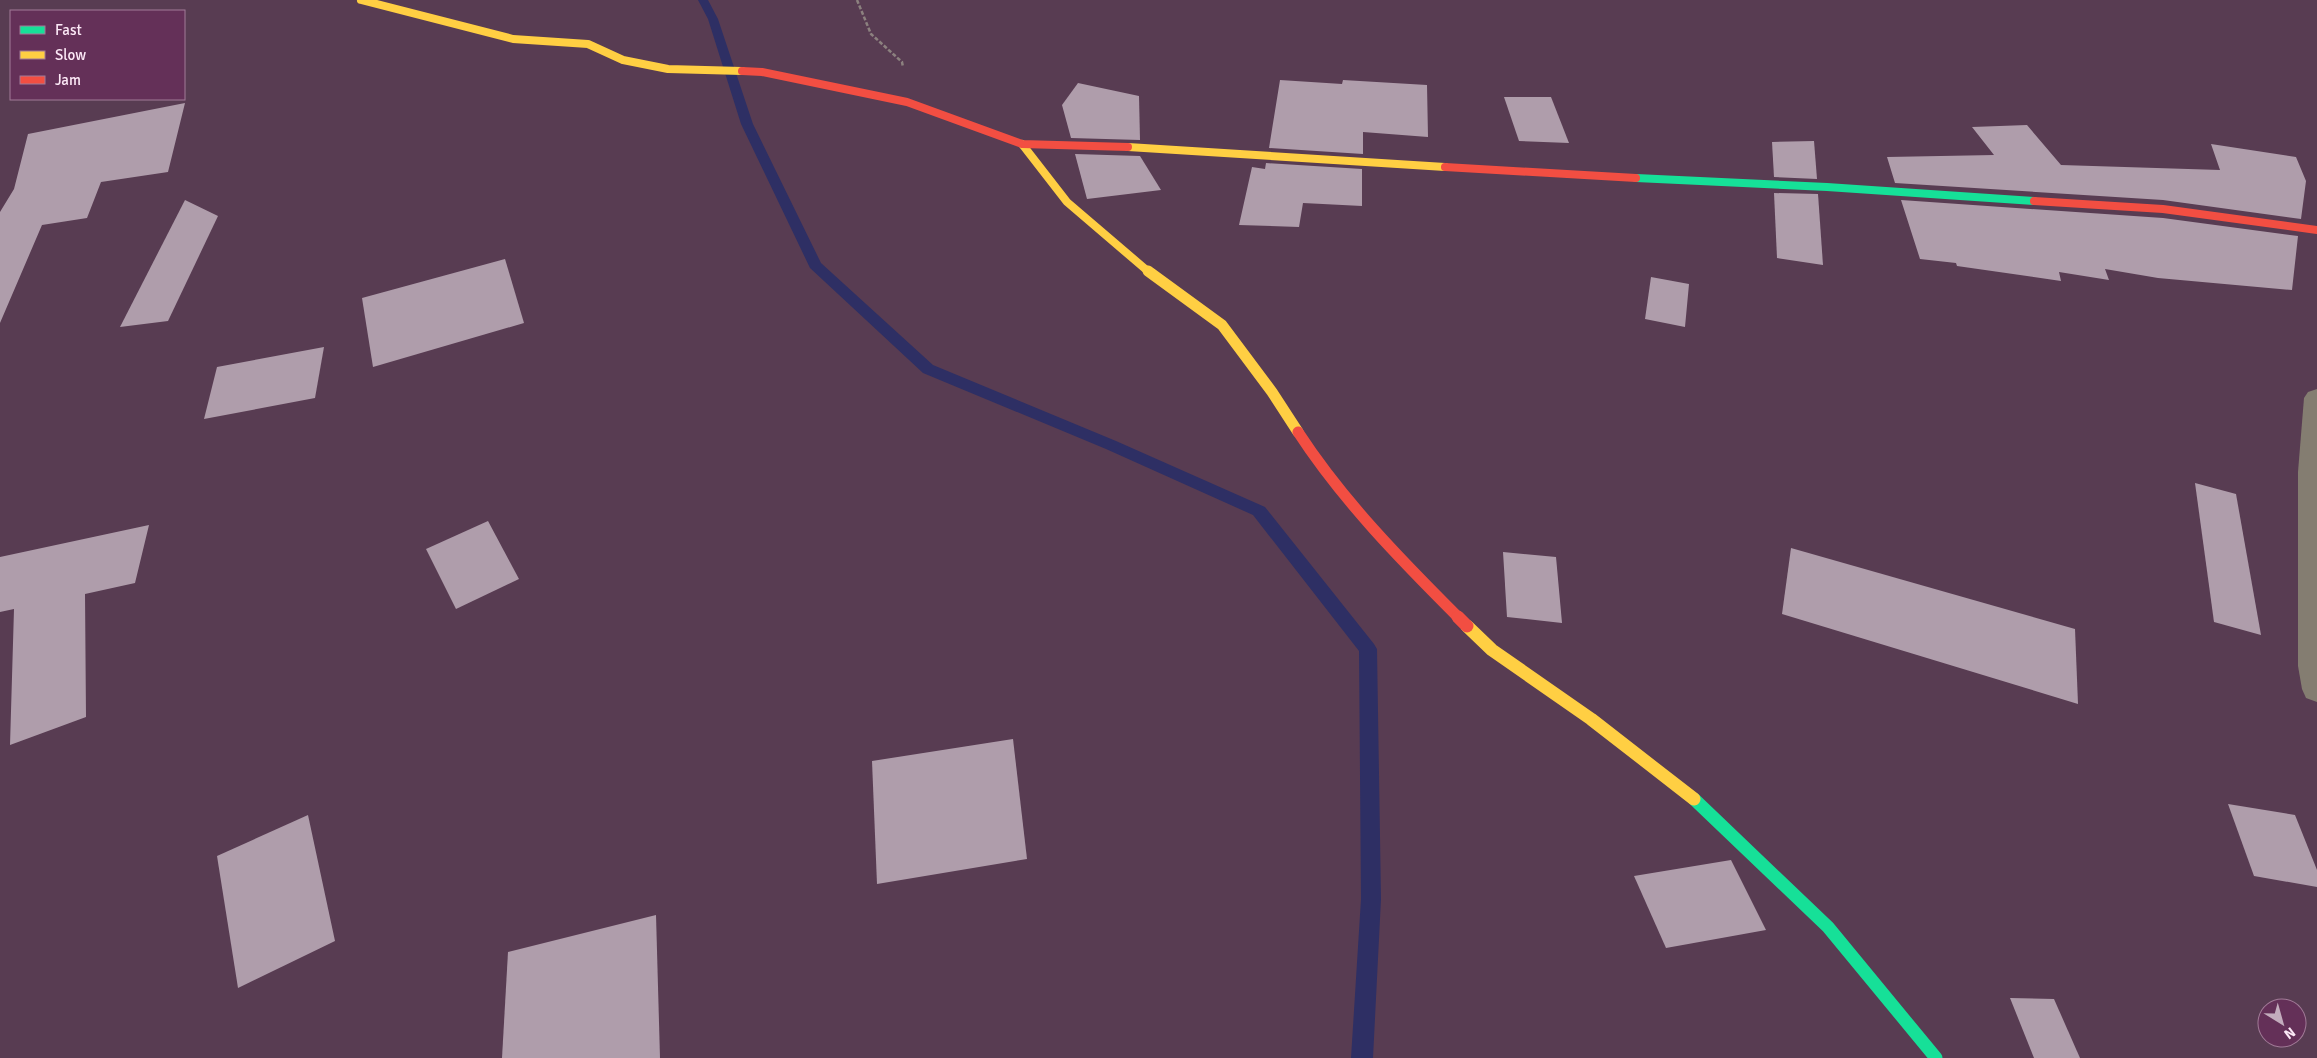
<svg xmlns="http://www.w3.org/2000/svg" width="2317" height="1058" viewBox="0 0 2317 1058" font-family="Signika,sans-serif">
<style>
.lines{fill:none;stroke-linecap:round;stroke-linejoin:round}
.stream{fill:#2e2f64;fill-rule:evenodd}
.building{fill:#af9dab}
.path{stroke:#8c817f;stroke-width:2.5;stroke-dasharray:4 2;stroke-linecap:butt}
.street{fill:#847d71;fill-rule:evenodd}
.fast-far1{stroke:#16e098;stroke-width:8}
.fast{stroke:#16e098;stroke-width:13}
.slow-far2{stroke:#ffcf43;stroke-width:8}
.slow-far1{stroke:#ffcf43;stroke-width:11}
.slow{stroke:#ffcf43;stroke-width:13}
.jam-far2{stroke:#f24e42;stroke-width:8}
.jam-far1{stroke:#f24e42;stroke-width:11}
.jam{stroke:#f24e42;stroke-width:13}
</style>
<rect width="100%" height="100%" fill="#583c52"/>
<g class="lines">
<path class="stream" d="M 698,0 L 708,0 L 718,19 L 753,124 L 821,263 L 933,365 L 1116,441 L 1265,507 L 1374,644 L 1377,649 L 1381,899 L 1373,1058 L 1351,1058 L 1361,899 L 1359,651 L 1253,515 L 1106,449 L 923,373 L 810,268 L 741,124 L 708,19 Z"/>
</g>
<g class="building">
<path d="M 1280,80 L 1342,84 L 1343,80 L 1427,85 L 1428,137 L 1363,132 L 1363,154 L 1269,148 Z"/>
<path d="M 1078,83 L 1139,96 L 1140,140 L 1071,138 L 1062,105 Z"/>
<path d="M 1504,97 L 1551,97 L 1569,143 L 1519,141 Z"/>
<path d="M 185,103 L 168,172 L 101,182 L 87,218 L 42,225 L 0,323 L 0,212 L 14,189 L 28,134 Z"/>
<path d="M 2027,125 L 2061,165 L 2220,170 L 2211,144 L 2296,157 L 2306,181 L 2301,219 L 2163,200 L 1895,183 L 1887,157 L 1994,155 L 1972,127 Z"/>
<path d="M 1814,141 L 1817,179 L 1774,177 L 1772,142 Z"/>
<path d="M 1075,154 L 1140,156 L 1161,190 L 1087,199 Z"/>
<path d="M 1266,163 L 1362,169 L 1362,206 L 1303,203 L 1299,227 L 1239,225 L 1252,167 L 1265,169 Z"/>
<path d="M 1774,193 L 1818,194 L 1823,265 L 1777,258 Z"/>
<path d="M 185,200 L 218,216 L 168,321 L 120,327 Z"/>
<path d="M 1901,200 L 2163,218 L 2298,236 L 2292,290 L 2158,278 L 2105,269 L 2109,280 L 2059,272 L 2061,281 L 1957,266 L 1956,263 L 1920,259 Z"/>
<path d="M 505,259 L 524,323 L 373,367 L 362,298 Z"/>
<path d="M 1651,277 L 1689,284 L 1685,327 L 1645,319 Z"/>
<path d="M 324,347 L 315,398 L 204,419 L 217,367 Z"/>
<path d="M 2195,483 L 2236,494 L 2261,635 L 2214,622 Z"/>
<path d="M 488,521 L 519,579 L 456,609 L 426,549 Z"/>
<path d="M 149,525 L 135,583 L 85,594 L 86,717 L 10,745 L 14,609 L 0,612 L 0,557 Z"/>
<path d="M 1791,548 L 2075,629 L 2078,704 L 1782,614 Z"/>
<path d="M 1503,552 L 1556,557 L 1562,623 L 1507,617 Z"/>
<path d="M 1013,739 L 1027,859 L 877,884 L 872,761 Z"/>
<path d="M 2228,804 L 2295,815 L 2317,870 L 2317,887 L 2254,876 Z"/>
<path d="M 308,815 L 335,941 L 238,988 L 217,856 Z"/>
<path d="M 1731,860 L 1766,930 L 1666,948 L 1634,876 Z"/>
<path d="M 656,915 L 660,1058 L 502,1058 L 508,952 Z"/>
<path d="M 2010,998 L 2054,999 L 2080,1058 L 2034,1058 Z"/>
</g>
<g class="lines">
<path class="path" d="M 857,0 L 871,34 L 902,62 L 903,67"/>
<path class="street" d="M 2317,389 L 2317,702 L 2306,698 L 2302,689 L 2298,666 L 2298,472 L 2304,398 L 2308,392 Z"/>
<path class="fast-far1" d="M 1636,178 L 1827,187 L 2034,201"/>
<path class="fast" d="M 1694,799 L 1828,927 L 1936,1058"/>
<g class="slow-far2">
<path d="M 361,0 L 513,39 L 588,44 L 623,60 L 668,69 L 742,71"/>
<path d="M 1022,144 L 1067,202 L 1150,273"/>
<path d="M 1128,147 L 1445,167"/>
</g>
<path class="slow-far1" d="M 1148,271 L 1222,325 L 1272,392 L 1298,432"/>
<path class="slow" d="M 1467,626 L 1492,650 L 1591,719 L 1694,799"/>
<g class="jam-far2">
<path d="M 742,71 L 762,72 L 907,102 L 1022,144 L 1128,147"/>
<path d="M 1445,167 L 1636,178"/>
<path d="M 2034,201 L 2163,209 L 2317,230"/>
</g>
<path class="jam-far1" d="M 1298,432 C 1343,501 1401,560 1460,619"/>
<path class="jam" d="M 1458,617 L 1467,626"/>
</g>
<rect x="10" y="10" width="175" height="90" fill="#643058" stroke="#a17a97"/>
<rect x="20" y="26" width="25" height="8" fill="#16e098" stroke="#a17a97"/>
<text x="55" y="35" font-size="15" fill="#fce8f6">Fast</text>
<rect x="20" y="51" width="25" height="8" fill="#ffcf43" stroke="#a17a97"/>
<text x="55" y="60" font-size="15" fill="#fce8f6">Slow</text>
<rect x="20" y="76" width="25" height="8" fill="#f24e42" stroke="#a17a97"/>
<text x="55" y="85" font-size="15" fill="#fce8f6">Jam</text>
<g transform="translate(2282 1023) rotate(143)"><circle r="24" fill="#643058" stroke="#a17a97"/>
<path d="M0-4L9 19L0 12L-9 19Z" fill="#c3acbd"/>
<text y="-8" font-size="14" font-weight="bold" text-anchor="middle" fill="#fce8f6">N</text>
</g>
</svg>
